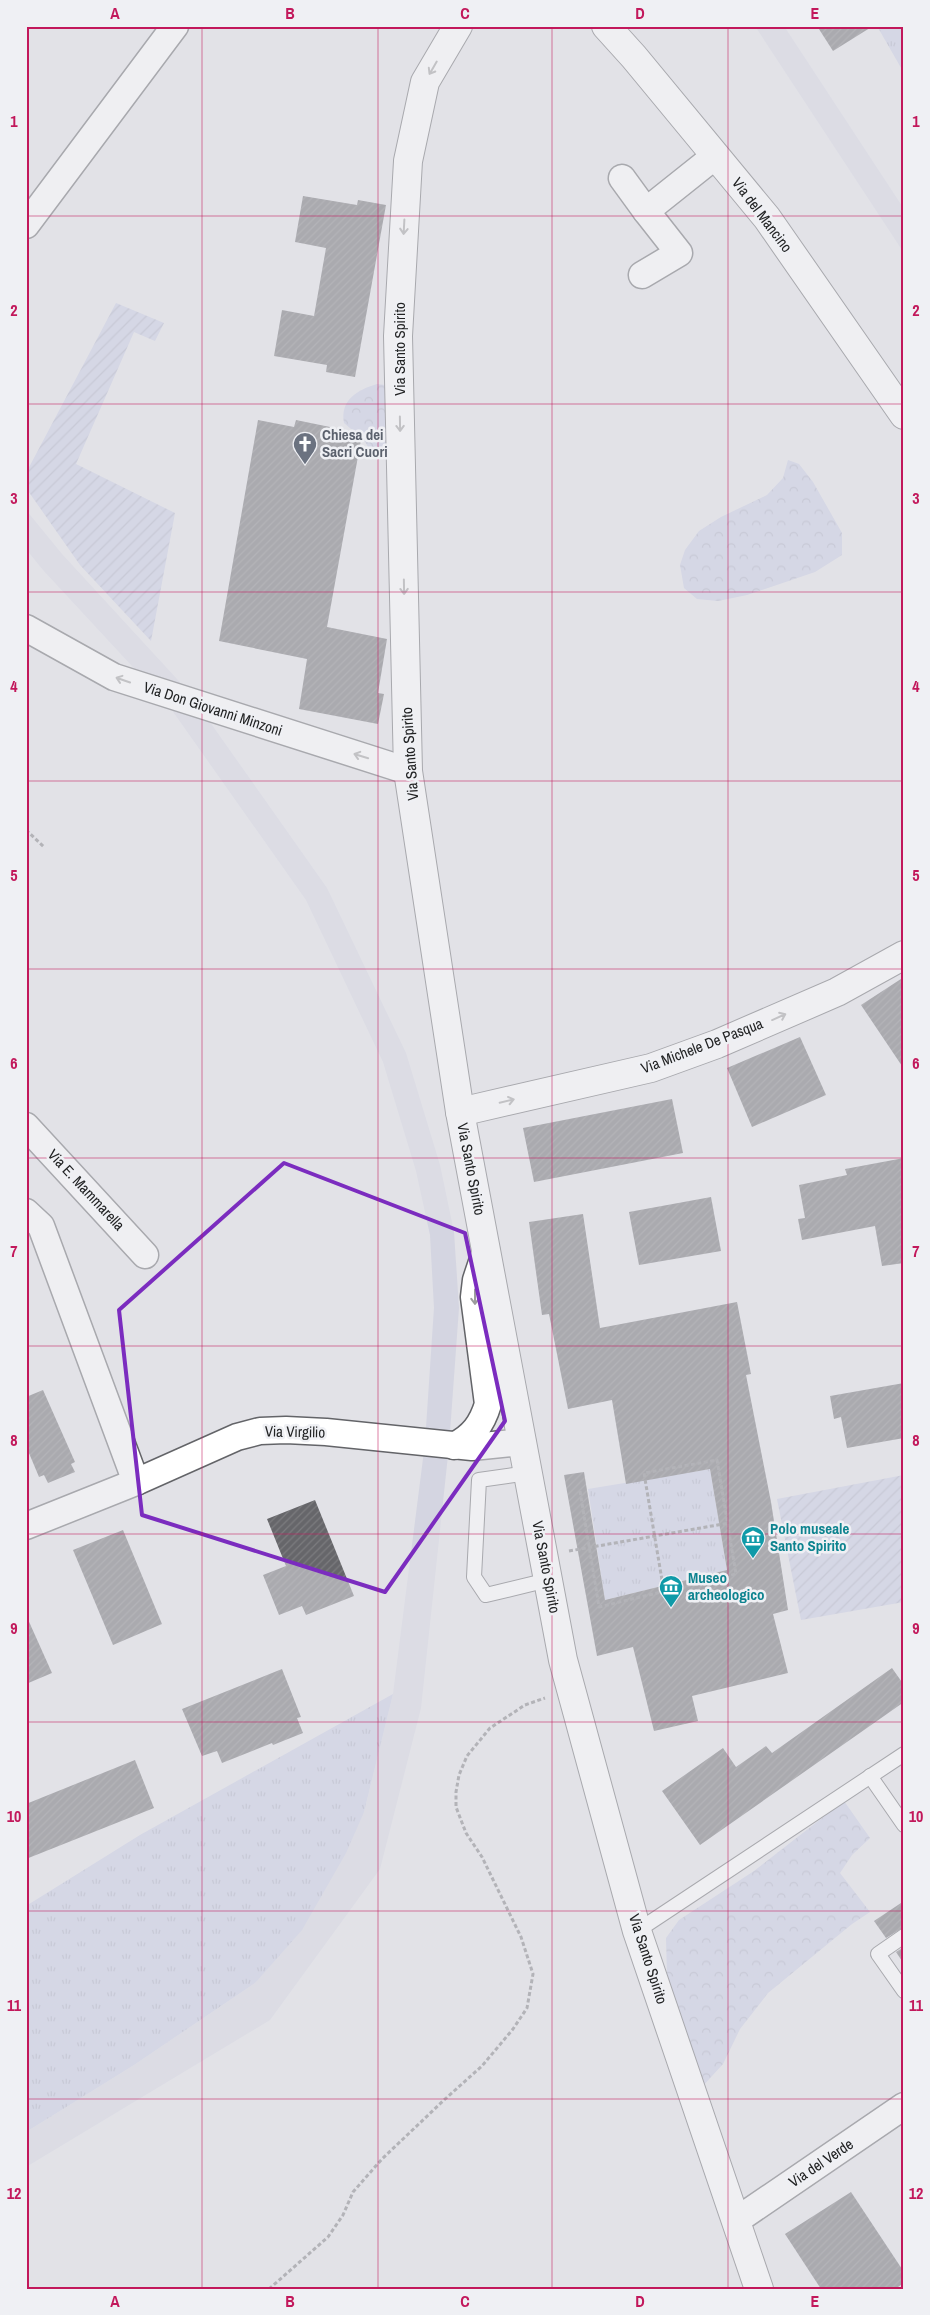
<svg xmlns="http://www.w3.org/2000/svg" width="930" height="2315" viewBox="0 0 930 2315" font-family="'Archivo Narrow',sans-serif">
<style>
.built{fill:#d4d5e1}
.grass{fill:url(#grass-tufts)}
.forest{fill:url(#forest-crowns)}
.garden{fill:url(#garden-furrows)}
.building{fill:url(#building-hatch)}
.lines{fill:none;stroke-linecap:round;stroke-linejoin:round}
.service-casing{stroke:#636468;stroke-width:16}
.minor-casing{stroke:#636468;stroke-width:29}
.tertiary-casing{stroke:#636468;stroke-width:30}
.path{stroke:#7a7b7e;stroke-width:3;stroke-dasharray:4 2.5;stroke-linecap:butt}
.service{stroke:#fff;stroke-width:14}
.minor{stroke:#fff;stroke-width:26}
.tertiary{stroke:#fff;stroke-width:28}
.oneway{stroke:#9c9c9c}
.marked{fill:none;stroke:#7b2cbf;stroke-width:4;stroke-linejoin:round}
.grid{fill:none;stroke:#c2185b;stroke-width:1;stroke-opacity:0.55}
.labels{text-anchor:middle;stroke-width:5;stroke-linejoin:round;paint-order:stroke}
.street-label{font-size:15px;fill:#222324;stroke:#eff0f4}
.worship-label{font-size:15px;font-weight:bold;fill:#5b616d;stroke:#eff0f4;text-anchor:start}
.culture-label{font-size:15px;font-weight:bold;fill:#0d838f;stroke:#eff0f4;text-anchor:start}
.neatline{fill:none;stroke:#c2185b;stroke-width:2}
.grid-label{font-size:16px;text-anchor:middle;font-weight:bold;fill:#c2185b}
</style>
<defs>
<pattern id="grass-tufts" width="24" height="20" patternUnits="userSpaceOnUse" patternTransform="scale(1.25)"><rect width="24" height="20" fill="#c5c9e2"/><path d="M3 7l-1-3M5 7V3M7 7l1-3M15 17l-1-3M17 17v-4M19 17l1-3" fill="none" stroke="#a9acc2"/></pattern>
<pattern id="forest-crowns" width="20" height="18" patternUnits="userSpaceOnUse" patternTransform="scale(1.25)"><rect width="20" height="18" fill="#c5c9e2"/><path d="M2 6a3 3 0 1 1 6 0M12 15a3 3 0 1 1 6 0" fill="none" stroke="#a9acc2"/></pattern>
<pattern id="garden-furrows" width="10" height="10" patternUnits="userSpaceOnUse" patternTransform="scale(1.25)"><rect width="10" height="10" fill="#c5c9e2"/><path d="M-1 1l2-2M0 10L10 0M9 11l2-2" fill="none" stroke="#a9acc2"/></pattern>
<pattern id="building-hatch" width="6" height="6" patternUnits="userSpaceOnUse" patternTransform="scale(1.25)"><rect width="6" height="6" fill="#66666a"/><path d="M-1 1l2-2M0 6l6-6M5 7l2-2" fill="none" stroke="#7c7c7f"/></pattern>
</defs>
<rect width="100%" height="100%" fill="#e2e2e7"/>
<g class="built">
<path d="M 755,26 L 784,26 L 904,209 L 904,253 Z"/>
<path d="M 26,510 L 62,554 L 188,691 L 327,888 L 406,1053 L 440,1165 L 454,1232 L 459,1308 L 449,1446 L 421,1708 L 380,1869 L 270,2020 L 26,2167 L 26,2132 L 134,2065 L 255,1983 L 364,1812 L 393,1694 L 425,1443 L 434,1308 L 430,1235 L 416,1171 L 383,1062 L 306,900 L 169,706 L 43,570 L 26,549 Z"/>
</g>
<g class="grass">
<path d="M 877,26 L 904,26 L 904,73 Z"/>
<path d="M 710,1469 L 727,1570 L 605,1600 L 588,1489 Z"/>
<path d="M 393,1694 L 364,1812 L 346,1853 L 302,1930 L 255,1983 L 134,2065 L 26,2132 L 26,1906 L 140,1835 Z"/>
</g>
<g class="forest">
<path d="M 377,384 L 385,385 L 387,455 L 382,456 L 370,450 L 364,440 L 344,423 C 340,400 357,390 377,384 Z"/>
<path d="M 788,460 L 799,464 L 813,482 L 842,533 L 842,555 L 815,572 L 747,595 L 718,601 L 697,599 L 684,588 L 680,565 L 685,550 L 699,531 L 721,517 L 767,495 L 783,478 Z"/>
<path d="M 844,1801 L 870,1838 L 852,1855 L 840,1873 L 870,1912 L 852,1924 L 768,1993 L 740,2029 L 723,2064 L 701,2088 L 667,1975 L 666,1938 L 679,1920 L 754,1871 Z"/>
</g>
<g class="garden">
<path d="M 116,303 L 164,323 L 155,341 L 134,332 L 76,464 L 175,513 L 151,641 L 80,565 L 26,488 L 26,473 Z"/>
<path d="M 904,1475 L 904,1602 L 801,1620 L 777,1499 Z"/>
</g>
<g class="building">
<path d="M 817,26 L 873,26 L 833,51 Z"/>
<path d="M 303,196 L 357,205 L 358,200 L 386,205 L 355,377 L 326,372 L 327,365 L 274,356 L 282,310 L 314,316 L 326,248 L 295,242 Z"/>
<path d="M 258,420 L 294,427 L 296,420 L 330,427 L 329,434 L 361,440 L 327,627 L 387,639 L 378,693 L 384,694 L 378,724 L 299,709 L 307,659 L 219,641 Z"/>
<path d="M 904,977 L 904,1069 L 861,1005 Z"/>
<path d="M 800,1037 L 826,1095 L 752,1127 L 727,1068 Z"/>
<path d="M 672,1099 L 683,1153 L 534,1182 L 523,1128 Z"/>
<path d="M 904,1158 L 904,1263 L 882,1266 L 875,1226 L 802,1240 L 798,1219 L 805,1218 L 799,1185 L 847,1175 L 845,1169 Z"/>
<path d="M 711,1197 L 721,1251 L 639,1265 L 629,1212 Z"/>
<path d="M 583,1214 L 600,1328 L 737,1302 L 751,1374 L 746,1375 L 771,1502 L 788,1610 L 773,1614 L 788,1673 L 692,1696 L 698,1721 L 654,1731 L 633,1647 L 597,1656 L 564,1475 L 584,1472 L 605,1600 L 727,1570 L 710,1469 L 626,1484 L 612,1400 L 568,1409 L 549,1314 L 542,1315 L 529,1222 Z"/>
<path d="M 904,1383 L 904,1438 L 847,1448 L 841,1417 L 834,1419 L 830,1396 Z"/>
<path d="M 43,1390 L 75,1462 L 71,1464 L 75,1472 L 48,1483 L 44,1475 L 39,1477 L 26,1446 L 26,1397 Z"/>
<path d="M 315,1500 L 354,1596 L 306,1615 L 302,1606 L 279,1615 L 263,1575 L 286,1566 L 267,1519 Z"/>
<path d="M 123,1530 L 162,1624 L 113,1645 L 73,1550 Z"/>
<path d="M 26,1615 L 52,1673 L 26,1684 Z"/>
<path d="M 892,1668 L 904,1685 L 904,1702 L 700,1845 L 662,1791 L 723,1748 L 736,1767 L 766,1746 L 772,1753 Z"/>
<path d="M 282,1669 L 301,1717 L 297,1718 L 303,1733 L 273,1745 L 272,1743 L 222,1763 L 217,1751 L 202,1756 L 182,1709 Z"/>
<path d="M 135,1760 L 154,1808 L 26,1859 L 26,1804 Z"/>
<path d="M 904,1901 L 904,1927 L 886,1938 L 874,1921 Z"/>
<path d="M 904,1947 L 904,1964 L 896,1952 Z"/>
<path d="M 851,2192 L 904,2272 L 904,2283 L 895,2289 L 821,2289 L 785,2234 Z"/>
</g>
<g class="lines">
<g class="service-casing">
<g id="service">
<path d="M 528,1473 L 479,1480 L 474,1577 L 486,1595 L 548,1580"/>
<path d="M 870,1776 L 904,1825"/>
<path d="M 637,1931 L 904,1754"/>
<path d="M 904,1936 L 878,1954 L 904,1991"/>
</g>
</g>
<g class="minor-casing">
<g id="minor">
<path d="M 622,178 L 646,211"/>
<path d="M 26,225 L 175,26"/>
<path d="M 642,275 L 679,253 L 646,211 L 715,156"/>
<path d="M 26,628 L 114,677 L 408,771"/>
<path d="M 26,1126 L 145,1255"/>
<path d="M 26,1212 L 41,1226 L 136,1482"/>
<path d="M 454,1446 C 473,1436 482,1424 488,1404 L 474,1297 L 476,1280 L 486,1250"/>
<path d="M 26,1526 L 136,1482 L 237,1437 L 260,1431 L 286,1430 L 326,1432 L 472,1447 L 522,1442"/>
<path d="M 737,2220 L 904,2106"/>
</g>
</g>
<g class="tertiary-casing">
<g id="tertiary">
<path d="M 458,26 L 425,82 L 408,161 L 398,336 L 408,771 L 460,1112 L 563,1660 L 637,1931 L 759,2289"/>
<path d="M 606,26 L 634,57 L 767,218 L 904,415"/>
<path d="M 460,1112 L 651,1068 L 717,1044 L 837,992 L 904,955"/>
</g>
</g>
<g class="path">
<path d="M 26,830 L 44,847"/>
<path d="M 580,1491 L 599,1607 L 736,1574 L 717,1460 L 644,1473 L 664,1592"/>
<path d="M 569,1551 L 729,1523"/>
<path d="M 269,2289 L 328,2237 L 343,2215 L 353,2192 L 382,2159 L 444,2100 L 482,2066 L 513,2029 L 527,2008 L 533,1974 L 521,1937 L 482,1857 L 466,1833 L 456,1807 L 456,1792 L 459,1775 L 467,1756 L 490,1728 L 525,1705 L 545,1698"/>
</g>
<use href="#service" class="service"/>
<use href="#minor" class="minor"/>
<use href="#tertiary" class="tertiary"/>
</g>
<defs><path id="oneway-shaft" d="M-6 0H5M1.5-3L5.5 0L1.5 3" fill="none" stroke-width="1.6" stroke-linecap="round" stroke-linejoin="round" transform="scale(1.25)"/></defs>
<g class="oneway">
<use href="#oneway-shaft" transform="translate(433 68) rotate(120)"/>
<use href="#oneway-shaft" transform="translate(404 227) rotate(93)"/>
<use href="#oneway-shaft" transform="translate(400 424) rotate(89)"/>
<use href="#oneway-shaft" transform="translate(404 587) rotate(89)"/>
<use href="#oneway-shaft" transform="translate(123 680) rotate(-161)"/>
<use href="#oneway-shaft" transform="translate(361 756) rotate(-163)"/>
<use href="#oneway-shaft" transform="translate(779 1017) rotate(-24)"/>
<use href="#oneway-shaft" transform="translate(507 1101) rotate(-13)"/>
<use href="#oneway-shaft" transform="translate(475 1297) rotate(90)"/>
</g>
<path d="M0 0H930V2315H0ZM 284,1163 L 465,1233 L 505,1421 L 385,1592 L 142,1515 L 119,1310 Z" fill="#e2e2e7" fill-opacity=".55" fill-rule="evenodd"/>
<path class="marked" d="M 284,1163 L 465,1233 L 505,1421 L 385,1592 L 142,1515 L 119,1310 Z"/>
<path class="grid" d="M 202,26 L 202,2289M 378,26 L 378,2289M 552,26 L 552,2289M 728,26 L 728,2289M 26,216 L 904,216M 26,404 L 904,404M 26,592 L 904,592M 26,781 L 904,781M 26,969 L 904,969M 26,1158 L 904,1158M 26,1346 L 904,1346M 26,1534 L 904,1534M 26,1722 L 904,1722M 26,1911 L 904,1911M 26,2099 L 904,2099"/>
<defs>
<g id="church-pin" transform="scale(1.25)"><path d="M0 17L-7.5 6A9.5 9.5 0 1 1 7.5 6Z" fill="#6b7280" stroke="#eff0f4"/><path d="M-1.2-6h2.4v3.5h3.3v2.4h-3.3V6h-2.4V-.1h-3.3v-2.4h3.3Z" fill="#fff"/></g>
<g id="museum-pin" transform="scale(1.25)"><path d="M0 17L-7.5 6A9.5 9.5 0 1 1 7.5 6Z" fill="#0f9aa8" stroke="#eff0f4"/><path d="M0-6L6-3V-2H-6V-3ZM-5-1h2V3h-2ZM-1-1h2V3h-2ZM3-1h2V3H3ZM-6 4H6V6H-6Z" fill="#fff"/></g>
</defs>
<g fill-rule="evenodd">
<use href="#church-pin" x="305" y="444"/>
<use href="#museum-pin" x="753" y="1538"/>
<use href="#museum-pin" x="671" y="1587"/>
</g>
<g class="labels">
<g class="street-label">
<text transform="translate(762 215) rotate(53)" y="5">Via del Mancino</text>
<text transform="translate(400 349) rotate(-90)" y="5">Via Santo Spirito</text>
<text transform="translate(213 709) rotate(18)" y="5">Via Don Giovanni Minzoni</text>
<text transform="translate(410 754) rotate(-94)" y="5">Via Santo Spirito</text>
<text transform="translate(702 1046) rotate(-21)" y="5">Via Michele De Pasqua</text>
<text transform="translate(471 1169) rotate(79)" y="5">Via Santo Spirito</text>
<text transform="translate(86 1190) rotate(47)" y="5">Via E. Mammarella</text>
<text transform="translate(295 1432) rotate(1)" y="5">Via Virgilio</text>
<text transform="translate(546 1567) rotate(79)" y="5">Via Santo Spirito</text>
<text transform="translate(648 1959) rotate(72)" y="5">Via Santo Spirito</text>
<text transform="translate(821 2163) rotate(-34)" y="5">Via del Verde</text>
</g>
<g class="worship-label">
<text x="322" y="440">Chiesa dei<tspan x="322" dy="17">Sacri Cuori</tspan></text>
</g>
<g class="culture-label">
<text x="770" y="1534">Polo museale<tspan x="770" dy="17">Santo Spirito</tspan></text>
<text x="688" y="1583">Museo<tspan x="688" dy="17">archeologico</tspan></text>
</g>
</g>
<rect width="930" height="2315" fill="none" stroke="#eff0f4" stroke-width="55"/>
<rect x="28" y="28" width="874" height="2260" class="neatline"/>
<g class="grid-label">
<text x="115" y="19">A</text>
<text x="290" y="19">B</text>
<text x="465" y="19">C</text>
<text x="640" y="19">D</text>
<text x="815" y="19">E</text>
<text x="14" y="127">1</text>
<text x="916" y="127">1</text>
<text x="14" y="316">2</text>
<text x="916" y="316">2</text>
<text x="14" y="504">3</text>
<text x="916" y="504">3</text>
<text x="14" y="692">4</text>
<text x="916" y="692">4</text>
<text x="14" y="881">5</text>
<text x="916" y="881">5</text>
<text x="14" y="1069">6</text>
<text x="916" y="1069">6</text>
<text x="14" y="1257">7</text>
<text x="916" y="1257">7</text>
<text x="14" y="1446">8</text>
<text x="916" y="1446">8</text>
<text x="14" y="1634">9</text>
<text x="916" y="1634">9</text>
<text x="14" y="1822">10</text>
<text x="916" y="1822">10</text>
<text x="14" y="2011">11</text>
<text x="916" y="2011">11</text>
<text x="14" y="2199">12</text>
<text x="916" y="2199">12</text>
<text x="115" y="2307">A</text>
<text x="290" y="2307">B</text>
<text x="465" y="2307">C</text>
<text x="640" y="2307">D</text>
<text x="815" y="2307">E</text>
</g>
</svg>
